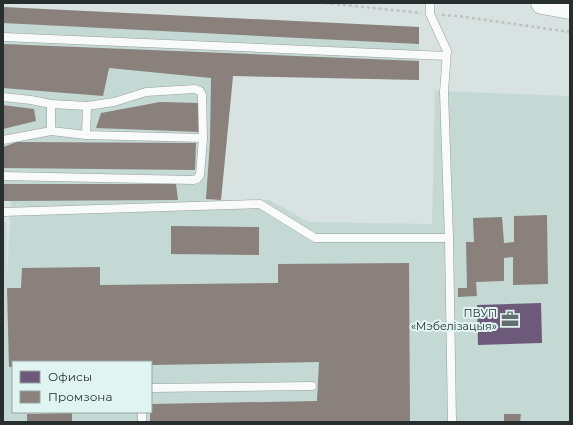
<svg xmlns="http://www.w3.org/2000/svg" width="573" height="425" viewBox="0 0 573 425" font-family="Montserrat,sans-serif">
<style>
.built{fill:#c4d8d4;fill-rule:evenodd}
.offices{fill:#6d597a}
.industry{fill:#8a817c}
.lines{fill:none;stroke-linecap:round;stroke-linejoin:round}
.service-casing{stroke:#979f9d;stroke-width:9}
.secondary-casing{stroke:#979f9d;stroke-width:23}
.path{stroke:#bdc1c0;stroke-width:2.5;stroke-dasharray:3 3;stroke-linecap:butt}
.service{stroke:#f9fbfa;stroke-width:8}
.secondary{stroke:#f9fbfa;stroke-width:22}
.labels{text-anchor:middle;stroke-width:4;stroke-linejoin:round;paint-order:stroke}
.poi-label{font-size:11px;fill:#272f2e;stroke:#e0f5f1;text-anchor:end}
</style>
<rect width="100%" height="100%" fill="#d8e3e1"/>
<path class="built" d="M 3,7 L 419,27 L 419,80 L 233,76 L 221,200 L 269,200 L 309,222 L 432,224 L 435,91 L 570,96 L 570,422 L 3,422 L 3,222 L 6,222 L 7,280 L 11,201 L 3,201 ZM 13,362 L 151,362 L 151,412 L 13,412 Z"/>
<path class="offices" d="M 541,303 L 542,343 L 478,345 L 477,305 Z"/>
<g class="industry">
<path d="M 3,7 L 419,27 L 419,44 L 3,23 Z"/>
<path d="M 3,44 L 419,61 L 419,80 L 233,76 L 221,200 L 206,199 L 210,141 L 211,78 L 109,68 L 103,96 L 3,88 Z"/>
<path d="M 160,102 L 199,103 L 200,132 L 96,128 L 101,113 Z"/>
<path d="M 3,105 L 34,109 L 36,121 L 3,129 Z"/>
<path d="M 17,142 L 196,143 L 195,170 L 3,168 L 3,147 Z"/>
<path d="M 3,184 L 176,184 L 178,200 L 3,201 Z"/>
<path d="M 547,215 L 548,284 L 513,285 L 513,257 L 504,258 L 504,281 L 476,282 L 477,296 L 458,297 L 458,288 L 467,288 L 466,242 L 474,242 L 473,218 L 502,217 L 504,243 L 514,242 L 514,216 Z"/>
<path d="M 171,226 L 259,227 L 259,255 L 171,254 Z"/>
<path d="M 409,263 L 410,422 L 150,422 L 150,412 L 151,412 L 151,404 L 317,401 L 319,362 L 151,365 L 151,362 L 13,362 L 13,367 L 9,367 L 7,288 L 21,288 L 22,268 L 100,267 L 100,285 L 278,283 L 278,264 Z"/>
<path d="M 72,413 L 72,422 L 27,422 L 27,414 Z"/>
<path d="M 504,414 L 521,414 L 520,422 L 504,422 Z"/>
</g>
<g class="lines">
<g class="service-casing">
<g id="service">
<path d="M 430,3 L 430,14 L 447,51 L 444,92 L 449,238 L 452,422"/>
<path d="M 3,37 L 446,56"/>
<path d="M 3,97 L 31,100 L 51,104 L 87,106 L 114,102 L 146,92 L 195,89 L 200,91 L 202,95 L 203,138 L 200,175 L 197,179 L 193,180 L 3,176"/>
<path d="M 51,104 L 51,131"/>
<path d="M 86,135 L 87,106"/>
<path d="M 3,140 L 51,131 L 86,135 L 203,138"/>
<path d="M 3,212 L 260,204 L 315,238 L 449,238"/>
<path d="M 151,388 L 312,386"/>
<path d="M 142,412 L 142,422"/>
</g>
</g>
<g class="secondary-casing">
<path id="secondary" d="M 542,3 L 570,8"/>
</g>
<g class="path">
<path d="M 325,3 L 421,13"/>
<path d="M 442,15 L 458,16 L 570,32"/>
</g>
<use href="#service" class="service"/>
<use href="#secondary" class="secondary"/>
</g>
<defs>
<g id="office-bare" transform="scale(1.38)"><path d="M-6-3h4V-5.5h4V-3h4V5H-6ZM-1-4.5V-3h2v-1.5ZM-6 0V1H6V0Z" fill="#656e6d" stroke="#e0f5f1" stroke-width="2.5" paint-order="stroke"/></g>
</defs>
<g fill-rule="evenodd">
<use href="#office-bare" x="510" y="319"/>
</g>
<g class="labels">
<g class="poi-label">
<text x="497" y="317">ПВУП<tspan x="497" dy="13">«Мэбелізацыя»</tspan></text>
</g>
</g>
<rect width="573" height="425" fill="none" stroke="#272f2e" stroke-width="8"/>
<rect x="12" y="361" width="140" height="52" fill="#e0f5f1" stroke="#96a6a3"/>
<rect x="20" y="371" width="20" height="12" fill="#6d597a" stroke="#96a6a3"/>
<text x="48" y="381" font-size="12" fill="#272f2e">Офисы</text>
<rect x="20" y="391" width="20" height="12" fill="#8a817c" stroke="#96a6a3"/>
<text x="48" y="401" font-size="12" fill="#272f2e">Промзона</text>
</svg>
